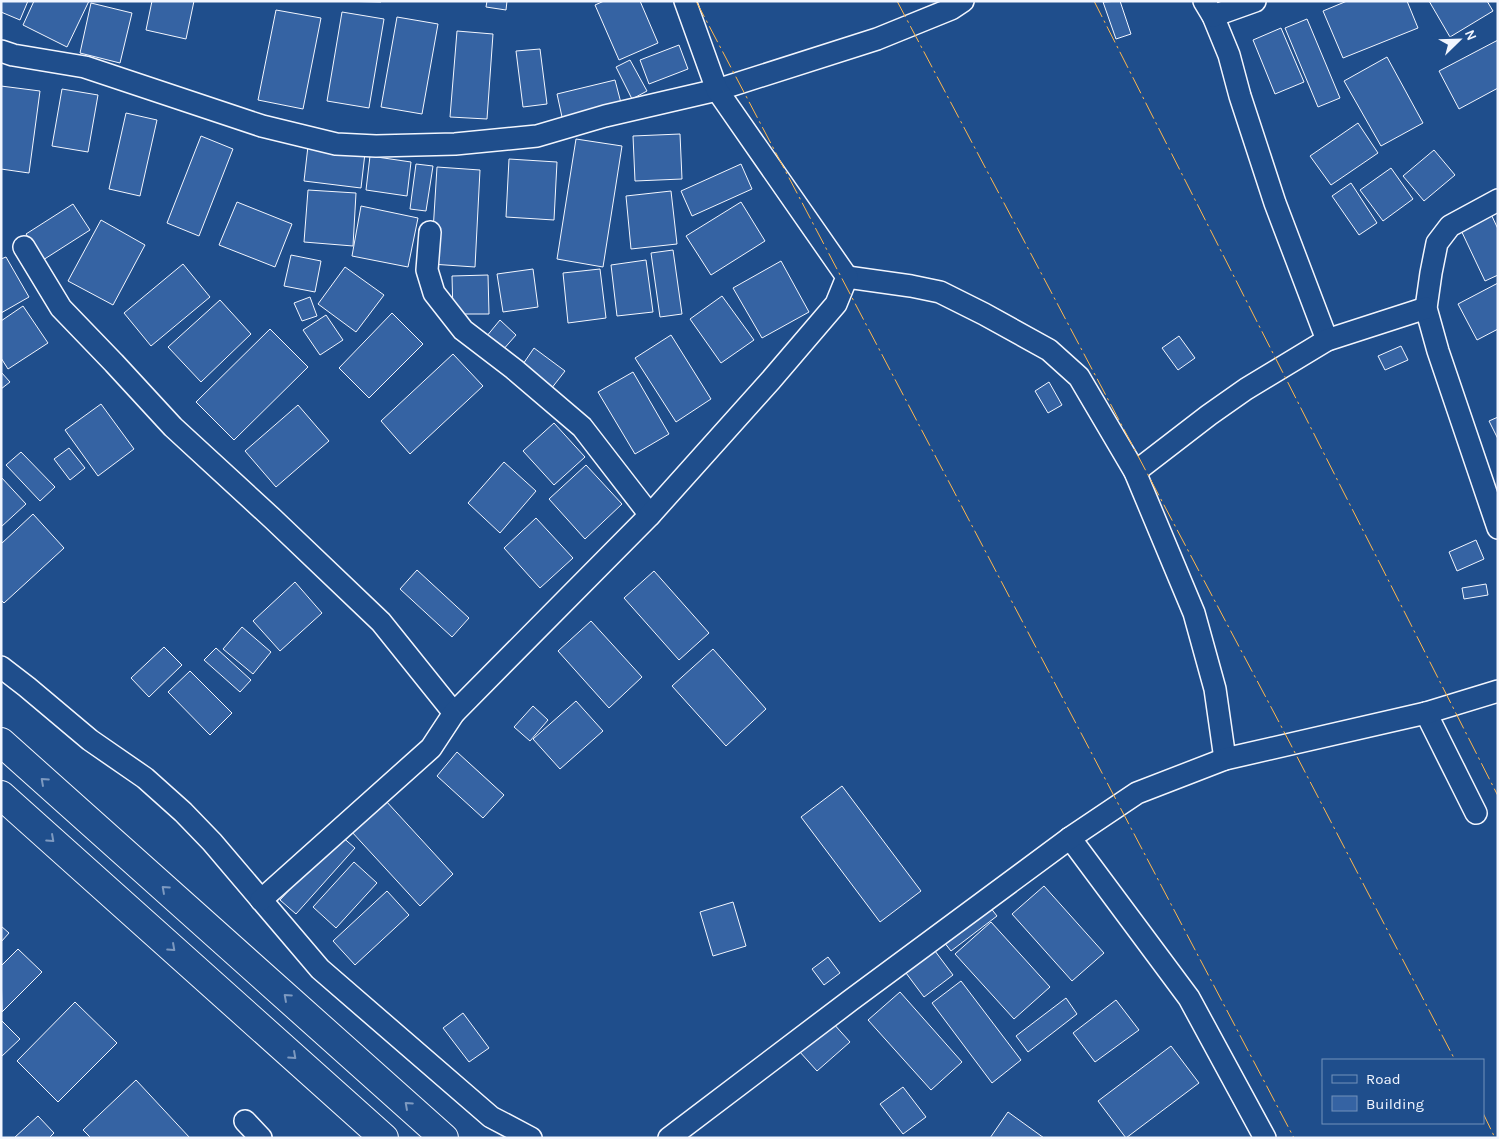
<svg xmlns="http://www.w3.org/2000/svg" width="1499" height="1139" viewBox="0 0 1499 1139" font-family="Karla,sans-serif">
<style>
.building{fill:#3563a3;stroke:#f2f6ff}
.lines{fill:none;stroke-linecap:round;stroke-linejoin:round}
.street-casing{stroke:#f2f6ff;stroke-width:24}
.highway-casing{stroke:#f2f6ff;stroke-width:30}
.street{stroke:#1f4e8c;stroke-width:21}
.highway{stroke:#1f4e8c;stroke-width:28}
.power{stroke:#ffb74d;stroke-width:1;stroke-dasharray:18 4 2.5 4;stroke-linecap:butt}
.oneway{stroke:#7e9ac0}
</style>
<rect width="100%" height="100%" fill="#1f4e8c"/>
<g class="building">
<path d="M 1,1 L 28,1 L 20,20 L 1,12 Z"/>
<path d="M 34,1 L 89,1 L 67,47 L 23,25 Z"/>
<path d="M 152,1 L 194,1 L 186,39 L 146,30 Z"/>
<path d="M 336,1 L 381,1 L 381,2 Z"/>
<path d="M 487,1 L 507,1 L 506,10 L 486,7 Z"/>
<path d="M 604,1 L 640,1 L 658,43 L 619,60 L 595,5 Z"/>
<path d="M 1120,1 L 1131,34 L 1116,39 L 1103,2 Z"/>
<path d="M 1347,1 L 1407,1 L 1418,28 L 1343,58 L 1323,11 Z"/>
<path d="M 1429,1 L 1487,1 L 1493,11 L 1450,37 Z"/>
<path d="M 91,3 L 132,13 L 120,63 L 80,53 Z"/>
<path d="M 276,10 L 321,18 L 303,109 L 258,100 Z"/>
<path d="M 342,12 L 384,19 L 369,108 L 327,101 Z"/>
<path d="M 397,17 L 438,24 L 422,114 L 381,107 Z"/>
<path d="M 1307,19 L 1340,98 L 1318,107 L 1285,28 Z"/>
<path d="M 1281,28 L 1304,82 L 1275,94 L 1253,40 Z"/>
<path d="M 457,31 L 493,34 L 487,119 L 450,117 Z"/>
<path d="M 1498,40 L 1498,88 L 1459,109 L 1439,71 Z"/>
<path d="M 679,45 L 688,69 L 649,84 L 640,60 Z"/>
<path d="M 540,49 L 547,104 L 523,107 L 516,51 Z"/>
<path d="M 1387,57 L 1423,123 L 1381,146 L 1344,81 Z"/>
<path d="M 630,60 L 647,91 L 632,99 L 616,67 Z"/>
<path d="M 615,80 L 621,103 L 562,117 L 557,94 Z"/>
<path d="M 1,86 L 40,91 L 29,173 L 1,169 Z"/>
<path d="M 62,89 L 98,95 L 88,152 L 52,146 Z"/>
<path d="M 126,113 L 157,120 L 140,196 L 109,189 Z"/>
<path d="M 1358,123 L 1378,153 L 1331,185 L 1310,156 Z"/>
<path d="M 680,134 L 682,179 L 635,181 L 633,136 Z"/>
<path d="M 201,136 L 233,149 L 199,236 L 167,223 Z"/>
<path d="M 576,139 L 622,146 L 603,267 L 557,259 Z"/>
<path d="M 308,146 L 365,153 L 361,188 L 304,181 Z"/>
<path d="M 1434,150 L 1455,175 L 1424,201 L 1403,176 Z"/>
<path d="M 370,156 L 411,162 L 407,196 L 366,190 Z"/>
<path d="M 509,159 L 557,162 L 554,220 L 506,217 Z"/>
<path d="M 416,164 L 433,166 L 426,211 L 410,209 Z"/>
<path d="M 741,164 L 752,189 L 692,216 L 681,191 Z"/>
<path d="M 437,167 L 480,170 L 475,267 L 431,264 Z"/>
<path d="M 1391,168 L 1413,199 L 1383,221 L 1360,190 Z"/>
<path d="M 1351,183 L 1377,223 L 1359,235 L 1332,196 Z"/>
<path d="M 308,190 L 356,193 L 353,246 L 304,242 Z"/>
<path d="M 671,191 L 677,244 L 631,249 L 626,196 Z"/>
<path d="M 237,202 L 292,224 L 275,267 L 219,245 Z"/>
<path d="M 741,202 L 765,241 L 711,275 L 686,236 Z"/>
<path d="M 73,204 L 90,230 L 43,260 L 26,234 Z"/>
<path d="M 361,206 L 418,218 L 408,267 L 352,256 Z"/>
<path d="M 1490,212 L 1498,229 L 1498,275 L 1485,281 L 1459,226 Z"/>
<path d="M 101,220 L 145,245 L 113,305 L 68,281 Z"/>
<path d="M 673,250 L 682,314 L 660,317 L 651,253 Z"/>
<path d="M 291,255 L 321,261 L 315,292 L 284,286 Z"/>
<path d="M 6,257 L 29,297 L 1,313 L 1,259 Z"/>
<path d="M 646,260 L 653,312 L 617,316 L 611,265 Z"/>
<path d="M 781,261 L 809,312 L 762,338 L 733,288 Z"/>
<path d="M 183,264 L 210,297 L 151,346 L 124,313 Z"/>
<path d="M 345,267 L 384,295 L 356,332 L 318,304 Z"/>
<path d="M 533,269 L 538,307 L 503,312 L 497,274 Z"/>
<path d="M 600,269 L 606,318 L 568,323 L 563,273 Z"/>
<path d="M 488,275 L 489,314 L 453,314 L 452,276 Z"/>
<path d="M 1498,283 L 1498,329 L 1477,340 L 1458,304 Z"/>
<path d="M 722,296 L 754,340 L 721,363 L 690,319 Z"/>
<path d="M 310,297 L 317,316 L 302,321 L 294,303 Z"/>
<path d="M 220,300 L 251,334 L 201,382 L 168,347 Z"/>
<path d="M 23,306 L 48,343 L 8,369 L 1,358 L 1,321 Z"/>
<path d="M 392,313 L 423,344 L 369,398 L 339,368 Z"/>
<path d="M 326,315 L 343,340 L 320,355 L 303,330 Z"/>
<path d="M 500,320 L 516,335 L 502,351 L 486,337 Z"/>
<path d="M 270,329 L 308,367 L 234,440 L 196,402 Z"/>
<path d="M 671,335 L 711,399 L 676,422 L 635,358 Z"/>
<path d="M 1179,336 L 1195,358 L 1178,370 L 1162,348 Z"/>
<path d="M 1401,346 L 1408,360 L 1385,370 L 1378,356 Z"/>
<path d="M 534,348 L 565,371 L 551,389 L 521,367 Z"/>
<path d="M 453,354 L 483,386 L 410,454 L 381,421 Z"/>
<path d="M 1,372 L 10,382 L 1,389 Z"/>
<path d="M 633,372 L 669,434 L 635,454 L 598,392 Z"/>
<path d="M 1049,382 L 1062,405 L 1048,413 L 1035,391 Z"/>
<path d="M 101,404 L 134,449 L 98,476 L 65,430 Z"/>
<path d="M 298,405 L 329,441 L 276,487 L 245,451 Z"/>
<path d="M 1498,417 L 1498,439 L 1489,421 Z"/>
<path d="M 554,423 L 585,457 L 554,485 L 523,451 Z"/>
<path d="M 69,448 L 85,468 L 70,480 L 54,459 Z"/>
<path d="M 21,452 L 55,487 L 40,501 L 6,465 Z"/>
<path d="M 504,462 L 536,491 L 500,533 L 468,503 Z"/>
<path d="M 586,465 L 622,504 L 585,539 L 549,499 Z"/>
<path d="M 1,477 L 26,504 L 1,527 Z"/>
<path d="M 33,514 L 64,548 L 4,603 L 1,600 L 1,544 Z"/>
<path d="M 536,518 L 573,558 L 540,588 L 504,548 Z"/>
<path d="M 1476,540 L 1484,559 L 1457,571 L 1449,552 Z"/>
<path d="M 417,570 L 469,618 L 452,637 L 400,589 Z"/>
<path d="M 654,571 L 709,633 L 679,660 L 624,598 Z"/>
<path d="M 295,582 L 322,613 L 280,651 L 253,621 Z"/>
<path d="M 1486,584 L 1488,595 L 1464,599 L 1462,588 Z"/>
<path d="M 591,621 L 642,677 L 609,708 L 558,651 Z"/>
<path d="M 242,627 L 271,652 L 253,674 L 223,649 Z"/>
<path d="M 164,647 L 182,665 L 149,697 L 131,678 Z"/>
<path d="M 216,648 L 251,680 L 240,692 L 204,660 Z"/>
<path d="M 713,649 L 766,709 L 726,746 L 672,686 Z"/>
<path d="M 190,671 L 232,713 L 210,735 L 168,692 Z"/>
<path d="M 576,701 L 603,731 L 560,769 L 533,739 Z"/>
<path d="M 533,706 L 548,720 L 530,741 L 514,727 Z"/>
<path d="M 457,752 L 504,795 L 483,818 L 437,776 Z"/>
<path d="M 842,786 L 921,891 L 880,922 L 801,817 Z"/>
<path d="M 385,800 L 453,874 L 420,906 L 351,831 Z"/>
<path d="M 340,835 L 355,848 L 296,914 L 280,900 Z"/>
<path d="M 354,862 L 377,883 L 336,928 L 313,907 Z"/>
<path d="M 1044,886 L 1104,953 L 1072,981 L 1012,914 Z"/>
<path d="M 387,891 L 409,915 L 355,965 L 333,941 Z"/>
<path d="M 733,902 L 746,946 L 713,956 L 700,912 Z"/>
<path d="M 986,902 L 997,916 L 951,951 L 940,937 Z"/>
<path d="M 991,922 L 1050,987 L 1014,1019 L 955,954 Z"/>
<path d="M 1,926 L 9,933 L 1,942 Z"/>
<path d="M 932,947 L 953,975 L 924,997 L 903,969 Z"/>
<path d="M 18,949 L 42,972 L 2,1012 L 1,966 Z"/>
<path d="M 828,957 L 840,973 L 824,985 L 812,969 Z"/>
<path d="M 961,981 L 1021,1060 L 992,1083 L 932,1003 Z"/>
<path d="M 900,992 L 962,1062 L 931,1090 L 868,1020 Z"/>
<path d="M 1066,998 L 1077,1014 L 1028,1052 L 1016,1036 Z"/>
<path d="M 1116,1000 L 1139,1030 L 1095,1062 L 1073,1033 Z"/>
<path d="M 75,1002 L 117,1043 L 58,1102 L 17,1061 Z"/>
<path d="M 463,1013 L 489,1048 L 469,1062 L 443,1028 Z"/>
<path d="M 1,1020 L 20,1039 L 1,1057 Z"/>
<path d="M 832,1022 L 850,1042 L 817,1071 L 799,1051 Z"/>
<path d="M 1171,1046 L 1199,1083 L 1126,1138 L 1098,1101 Z"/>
<path d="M 136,1080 L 190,1138 L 91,1138 L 83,1130 Z"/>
<path d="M 903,1087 L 926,1117 L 903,1134 L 880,1104 Z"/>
<path d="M 1008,1112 L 1044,1138 L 990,1138 Z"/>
<path d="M 38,1116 L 54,1133 L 49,1138 L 14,1138 Z"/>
</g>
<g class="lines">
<g class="street-casing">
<g id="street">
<path d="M 1204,1 L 1213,16 L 1229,55 L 1240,96 L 1275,203 L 1327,340"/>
<path d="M 1213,16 L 1255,1"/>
<path d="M 1,51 L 13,55 L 85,67 L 262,126 L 336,144 L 376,146 L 455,144 L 537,136 L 605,116 L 717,90 L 877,39 L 951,9 L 963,1"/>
<path d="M 1498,200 L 1450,226 L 1437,243 L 1431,273 L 1426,308 L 1438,351 L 1498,528"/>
<path d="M 430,232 L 427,270 L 434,293 L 463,330 L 514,369 L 582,427 L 650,515"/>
<path d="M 24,247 L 61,308 L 114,363 L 173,427 L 273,519 L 381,622 L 454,713"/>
<path d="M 847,277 L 911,286 L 940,292 L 984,314 L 1049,350 L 1079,377 L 1135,472 L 1194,613 L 1215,689 L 1225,759"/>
<path d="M 1135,472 L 1209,415 L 1246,389 L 1327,340 L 1426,308"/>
<path d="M 1,667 L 27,687 L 90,740 L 145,778 L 183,812 L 212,842 L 320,969 L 491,1117 L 531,1138"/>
<path d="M 1426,713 L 1476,813"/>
<path d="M 1070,838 L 1189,998 L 1265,1138"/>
<path d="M 261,900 L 431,748 L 454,713 L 650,515 L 771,380 L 836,304 L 847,277 L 717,90 L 685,1"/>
<path d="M 245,1121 L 261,1138"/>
<path d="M 669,1138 L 851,1000 L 1070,838 L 1137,793 L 1225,759 L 1426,713 L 1498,691"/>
</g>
</g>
<g class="highway-casing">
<g id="highway">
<path d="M 1,742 L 444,1138"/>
<path d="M 1,795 L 384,1138"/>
</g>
</g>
<use href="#street" class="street"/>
<use href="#highway" class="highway"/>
<g class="power">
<path d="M 696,1 L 1294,1138"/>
<path d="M 897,1 L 1280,724 L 1455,1060"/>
<path d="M 1094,1 L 1498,796"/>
<path d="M 1483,1113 L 1495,1138"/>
</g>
</g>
<defs><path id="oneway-chevron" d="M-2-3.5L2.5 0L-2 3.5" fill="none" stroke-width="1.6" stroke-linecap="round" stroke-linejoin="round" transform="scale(1.25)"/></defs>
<g class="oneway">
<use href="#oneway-chevron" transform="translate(44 781) rotate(-138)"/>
<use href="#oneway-chevron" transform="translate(51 839) rotate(42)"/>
<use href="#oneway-chevron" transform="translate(165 889) rotate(-138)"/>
<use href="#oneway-chevron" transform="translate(172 948) rotate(42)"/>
<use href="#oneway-chevron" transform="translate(287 997) rotate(-138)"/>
<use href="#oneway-chevron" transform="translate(293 1056) rotate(42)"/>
<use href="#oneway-chevron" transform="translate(408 1105) rotate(-138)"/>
</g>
<rect width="1499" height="1139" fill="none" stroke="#f2f6ff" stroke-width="5"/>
<rect x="1322" y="1059" width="162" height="65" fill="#1f4e8c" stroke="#7391ba"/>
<rect x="1332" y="1075" width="25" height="8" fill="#1f4e8c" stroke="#7391ba"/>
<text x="1366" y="1084" font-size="15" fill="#f2f6ff">Road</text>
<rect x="1332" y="1096" width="25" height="15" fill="#3563a3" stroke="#7391ba"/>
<text x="1366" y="1109" font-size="15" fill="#f2f6ff">Building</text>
<g transform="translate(1459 40) rotate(67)" stroke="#1f4e8c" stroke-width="4" paint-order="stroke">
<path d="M0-4L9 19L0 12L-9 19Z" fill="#f2f6ff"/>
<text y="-8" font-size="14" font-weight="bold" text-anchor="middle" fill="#f2f6ff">N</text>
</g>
</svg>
